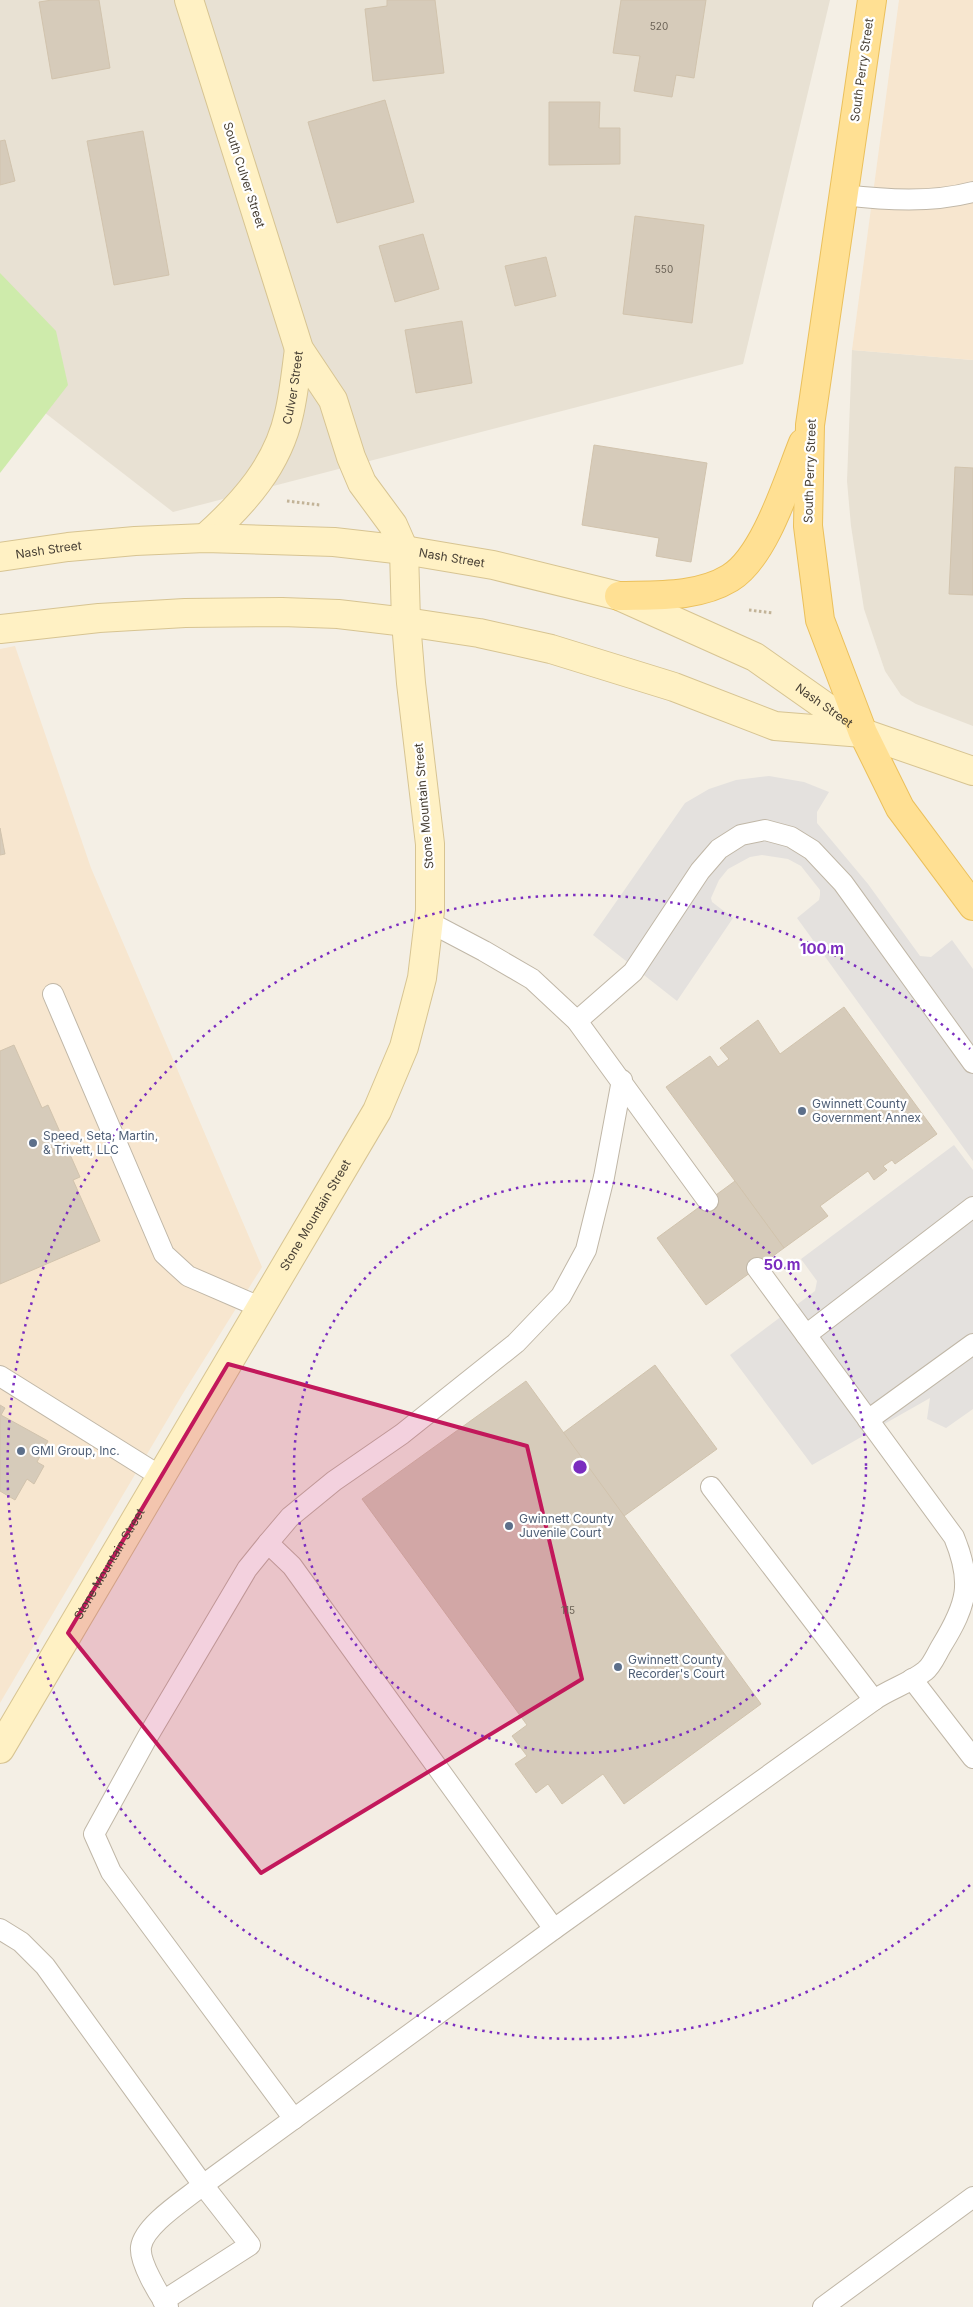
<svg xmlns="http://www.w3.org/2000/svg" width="973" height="2307" viewBox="0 0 973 2307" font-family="Inter,sans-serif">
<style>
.residential{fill:#e8e1d3}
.commercial{fill:#f7e6cf}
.green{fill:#ceebab}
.parking{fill:#e4e1de}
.building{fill:#d6cbba;stroke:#d1c3ad}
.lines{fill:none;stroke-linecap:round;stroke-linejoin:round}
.lane-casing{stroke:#c0b7a7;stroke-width:22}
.secondary-casing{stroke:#d7c492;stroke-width:30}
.primary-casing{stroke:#ebc05c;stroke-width:30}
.path{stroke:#c2b397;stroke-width:3;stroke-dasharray:2.5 2.5;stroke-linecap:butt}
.lane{stroke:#fff;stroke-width:20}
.secondary{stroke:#fff1c4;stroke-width:28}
.primary{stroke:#ffe093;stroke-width:28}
.marked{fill:#c2185b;fill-opacity:0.2;stroke:#c2185b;stroke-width:4;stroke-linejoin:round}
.ring{fill:none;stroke:#7b2cbf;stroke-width:2.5;stroke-dasharray:2.5 5}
.service-dot{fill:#5c6f8a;stroke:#fff;stroke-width:2}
.labels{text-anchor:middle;stroke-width:4.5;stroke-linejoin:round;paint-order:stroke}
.number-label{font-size:10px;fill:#6b6256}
.street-label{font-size:12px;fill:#473f34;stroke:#fff}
.service-label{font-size:12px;fill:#4e5e75;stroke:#fff;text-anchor:start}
.centre{fill:#7b2cbf;stroke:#fff;stroke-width:2.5}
.ring-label{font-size:15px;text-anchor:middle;font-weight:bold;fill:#7b2cbf;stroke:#fff;stroke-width:4.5;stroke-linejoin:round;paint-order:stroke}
</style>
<rect width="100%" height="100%" fill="#f4efe5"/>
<g class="residential">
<path d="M 0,0 L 830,0 L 743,364 L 173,512 L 0,378 Z"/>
<path d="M 852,350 L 973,360 L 973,726 L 916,704 L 901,695 L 885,671 L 864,609 L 851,526 L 847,481 Z"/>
</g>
<g class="commercial">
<path d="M 899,0 L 973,0 L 973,360 L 852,350 Z"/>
<path d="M 15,646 L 91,868 L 262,1267 L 182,1395 L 0,1703 L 0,649 Z"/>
</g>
<path class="green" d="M 0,273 L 56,331 L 68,385 L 0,473 Z"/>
<g class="parking">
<path d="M 769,776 L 804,782 L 829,792 L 817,812 L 817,823 L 868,884 L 920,956 L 931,957 L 952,940 L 973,969 L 973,1161 L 797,918 L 819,900 L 820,895 L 820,890 L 801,866 L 788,859 L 762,855 L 750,857 L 728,869 L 719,880 L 711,898 L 712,902 L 733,918 L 677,1001 L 593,935 L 685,803 L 709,789 L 736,780 Z"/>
<path d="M 954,1145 L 973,1170 L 973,1409 L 946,1428 L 927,1419 L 930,1398 L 812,1465 L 730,1355 L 815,1291 L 817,1281 L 801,1259 Z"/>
</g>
<g class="building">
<path d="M 52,0 L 99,0 L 110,68 L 52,79 L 39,2 Z"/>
<path d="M 387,0 L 435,0 L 444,73 L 373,81 L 365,9 L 387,6 Z"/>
<path d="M 621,0 L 706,0 L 694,78 L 676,75 L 672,97 L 634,91 L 640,56 L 613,53 Z"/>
<path d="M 385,100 L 414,202 L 337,223 L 308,122 Z"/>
<path d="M 549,102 L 600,102 L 599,128 L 620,128 L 620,164 L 549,165 Z"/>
<path d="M 143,131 L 169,275 L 114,285 L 87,141 Z"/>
<path d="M 5,140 L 15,181 L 0,185 L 0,141 Z"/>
<path d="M 635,216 L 704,225 L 692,323 L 623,314 Z"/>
<path d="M 423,234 L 439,289 L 395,302 L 379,246 Z"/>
<path d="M 546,257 L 556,296 L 515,306 L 505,266 Z"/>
<path d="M 462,321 L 472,383 L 416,393 L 405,330 Z"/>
<path d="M 594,445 L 707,463 L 691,562 L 656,556 L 659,538 L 582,525 Z"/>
<path d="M 955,467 L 973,468 L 973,595 L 949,594 Z"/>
<path d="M 0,828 L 5,854 L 0,855 Z"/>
<path d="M 844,1007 L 937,1134 L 895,1164 L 892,1160 L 883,1166 L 887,1170 L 874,1180 L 868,1171 L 820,1206 L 828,1216 L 784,1248 L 666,1087 L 710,1056 L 718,1067 L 729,1059 L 720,1048 L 758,1020 L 780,1054 Z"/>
<path d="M 14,1045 L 42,1108 L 48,1105 L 80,1177 L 73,1180 L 100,1241 L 0,1284 L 0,1051 Z"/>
<path d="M 735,1181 L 784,1248 L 706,1305 L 657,1238 Z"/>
<path d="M 655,1365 L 717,1449 L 624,1516 L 563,1433 Z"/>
<path d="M 526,1381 L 761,1704 L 624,1804 L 603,1774 L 562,1804 L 548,1784 L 536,1793 L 515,1764 L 527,1756 L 512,1736 L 527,1725 L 362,1499 Z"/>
<path d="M 0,1405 L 5,1408 L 1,1415 L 48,1441 L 37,1462 L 44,1466 L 34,1484 L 27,1479 L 15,1500 L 0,1491 Z"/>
</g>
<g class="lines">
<g class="lane-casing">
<g id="lane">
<path d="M 844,195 C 886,200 932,203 973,192"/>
<path d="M 429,922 L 484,951 L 532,979 L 577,1021 L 708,1201"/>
<path d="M 53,994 L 164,1254 L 188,1276 L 262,1308"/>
<path d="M 577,1021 L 633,972 L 700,871 L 719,849 L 741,835 L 765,830 L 791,837 L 812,850 L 843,883 L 973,1063"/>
<path d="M 806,1335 L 973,1207"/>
<path d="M 0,1376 L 160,1476"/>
<path d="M 868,1420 L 973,1344"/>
<path d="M 711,1487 L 874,1700"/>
<path d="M 268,1543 L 290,1517 L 334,1481 L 402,1434 L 516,1343 L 561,1296 L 586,1250 L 604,1177 L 622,1080"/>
<path d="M 912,1679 L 973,1758"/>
<path d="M 0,1929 L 21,1942 L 45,1966 L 203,2185 L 250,2245 L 163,2301"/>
<path d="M 294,2119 L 111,1872 L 94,1834 L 148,1736 L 247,1569 L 268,1543 L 292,1566 L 554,1929"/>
<path d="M 168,2307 C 159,2295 139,2262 141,2247 C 144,2225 186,2199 203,2185 L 554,1929 L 874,1700 C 890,1689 910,1683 925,1671 C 932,1666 937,1653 942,1645 C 967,1604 973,1583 954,1537 L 757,1268"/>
<path d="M 823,2307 L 973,2197"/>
</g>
</g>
<g class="secondary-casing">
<g id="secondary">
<path id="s1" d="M 205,538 C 244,503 278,465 289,414 C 294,393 296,371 299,349"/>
<path id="s2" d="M 0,557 L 68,547 L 135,541 L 205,538 L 334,542 L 404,550 L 493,565 L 619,596 L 755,657 L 863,733"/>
<path d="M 0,629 L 99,618 L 185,613 L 282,612 L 338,614 L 406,622 L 479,633 L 551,649 L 674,687 L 775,726 L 863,733 L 973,771"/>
<path id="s3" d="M 0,1749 L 377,1111 L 404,1047 L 422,978 L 430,911 L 430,844 L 411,683 L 406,622 L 404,550 L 393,525 L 362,483 L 351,457 L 333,400 L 299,349 L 189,0"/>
</g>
</g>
<g class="primary-casing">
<g id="primary">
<path d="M 872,0 L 810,425 L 808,526 L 820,620 L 863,733 L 900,808 L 973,906"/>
<path d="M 619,596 C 655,595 697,598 730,578 C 765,557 788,480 803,443"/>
</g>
</g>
<g class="path">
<path d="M 287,501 L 320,505"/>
<path d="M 749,610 L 773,613"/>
</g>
<use href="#lane" class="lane"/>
<use href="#secondary" class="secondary"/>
<use href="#primary" class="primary"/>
</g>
<path class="marked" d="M 228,1364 L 527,1446 L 582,1679 L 261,1873 L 68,1633 Z"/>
<g class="ring">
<circle cx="580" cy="1467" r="286"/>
<path d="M970 1885A572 572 0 1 1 970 1049"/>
</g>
<g class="service-dot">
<circle cx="802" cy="1111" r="5"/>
<circle cx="33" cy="1143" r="5"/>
<circle cx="21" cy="1451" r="5"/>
<circle cx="509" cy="1526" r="5"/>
<circle cx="618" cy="1667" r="5"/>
</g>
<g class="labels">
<g class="number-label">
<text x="659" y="30">520</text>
<text x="664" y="273">550</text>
<text x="568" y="1614">115</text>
</g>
<g class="street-label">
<text transform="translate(862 70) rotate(-82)" y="4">South Perry Street</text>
<text transform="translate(244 175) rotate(72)" y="4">South Culver Street</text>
<text dy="4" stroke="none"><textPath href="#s1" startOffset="179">Culver Street</textPath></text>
<text transform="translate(810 471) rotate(-88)" y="4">South Perry Street</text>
<text dy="4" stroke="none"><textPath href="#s2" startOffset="49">Nash Street</textPath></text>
<text dy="4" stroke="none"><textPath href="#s2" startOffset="454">Nash Street</textPath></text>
<text dy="4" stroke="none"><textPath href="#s2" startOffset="859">Nash Street</textPath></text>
<text transform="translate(424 806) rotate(-95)" y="4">Stone Mountain Street</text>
<text dy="4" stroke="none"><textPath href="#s3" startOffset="620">Stone Mountain Street</textPath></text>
<text dy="4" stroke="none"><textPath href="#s3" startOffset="215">Stone Mountain Street</textPath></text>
</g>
<g class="service-label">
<text x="812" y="1108">Gwinnett County<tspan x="812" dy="14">Government Annex</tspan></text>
<text x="43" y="1140">Speed, Seta, Martin,<tspan x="43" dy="14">&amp; Trivett, LLC</tspan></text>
<text x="31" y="1455">GMI Group, Inc.</text>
<text x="519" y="1523">Gwinnett County<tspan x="519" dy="14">Juvenile Court</tspan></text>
<text x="628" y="1664">Gwinnett County<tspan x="628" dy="14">Recorder's Court</tspan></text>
</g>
</g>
<circle cx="580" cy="1467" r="8" class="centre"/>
<g class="ring-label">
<text x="822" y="954">100 m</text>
<text x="782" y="1270">50 m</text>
</g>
</svg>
